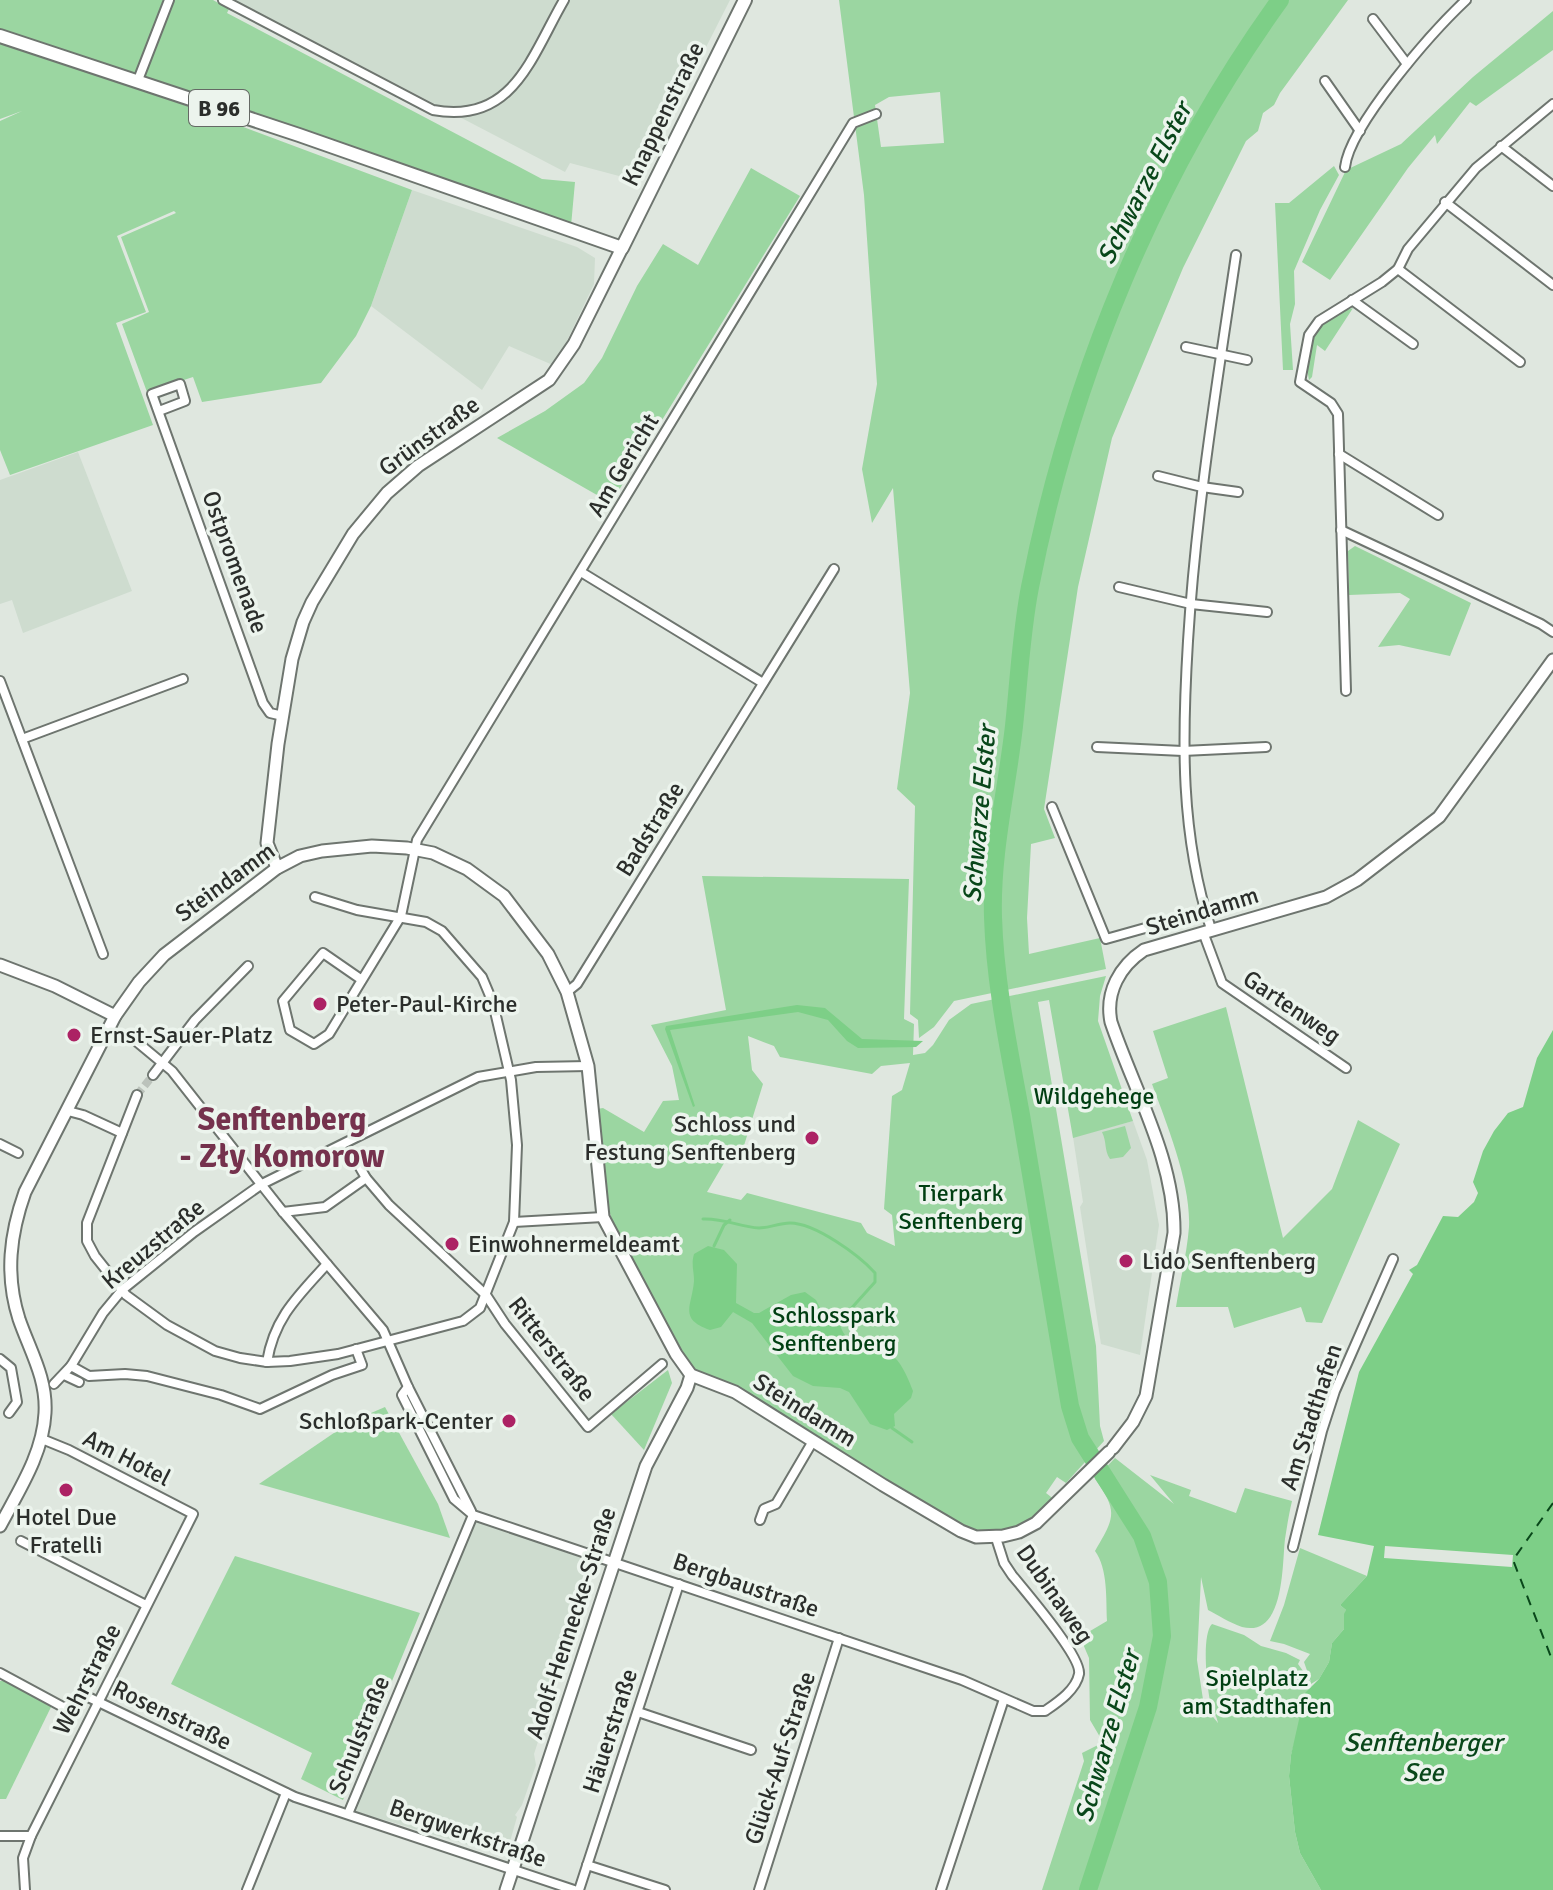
<svg xmlns="http://www.w3.org/2000/svg" width="1553" height="1890" viewBox="0 0 1553 1890" font-family="Signika,sans-serif">
<style>
.built{fill:#cedccf}
.green{fill:#9bd6a1;fill-rule:evenodd}
.water{fill:#7dcf87}
.pier{fill:#dfe7df}
.lines{fill:none;stroke-linecap:round;stroke-linejoin:round}
.stream{stroke:#7dcf87;stroke-width:3}
.river{stroke:#7dcf87;stroke-width:18}
.ferry{stroke:#09471a;stroke-width:2;stroke-dasharray:10 8;stroke-linecap:butt}
.street-tunnel{stroke:#bbc2bb;stroke-width:8;stroke-dasharray:8 4;stroke-linecap:butt}
.street-casing{stroke:#6e756f;stroke-width:12}
.secondary-casing{stroke:#6e756f;stroke-width:15}
.primary-casing{stroke:#6e756f;stroke-width:16}
.street{stroke:#fff;stroke-width:8}
.secondary{stroke:#fff;stroke-width:11}
.primary{stroke:#fff;stroke-width:12}
.poi-dot{fill:#ac2264;stroke:#ecf4ed;stroke-width:3}
.labels{text-anchor:middle;stroke-width:7;stroke-linejoin:round;paint-order:stroke}
.shield{fill:#ecf4ed;stroke:#656965;stroke-width:2}
.shield-label{font-size:22px;font-weight:bold;fill:#2b2e2b}
.street-label{font-size:24px;fill:#2b2e2b;stroke:#ecf4ed}
.poi-label{font-size:24px;fill:#2b2e2b;stroke:#ecf4ed;text-anchor:start}
.park-label{font-size:24px;fill:#003f12;stroke:#ecf4ed}
.water-label{font-size:26px;font-style:italic;fill:#09471a;stroke:#ecf4ed}
.district-label{font-size:32px;font-weight:bold;fill:#75324d;stroke:#ecf4ed}
</style>
<rect width="100%" height="100%" fill="#dfe7df"/>
<g class="built">
<path d="M 235,0 L 730,0 L 638,181 L 570,163 L 565,172 Z"/>
<path d="M 412,190 L 577,247 L 595,258 L 594,284 L 555,366 L 509,346 L 482,390 L 371,306 Z"/>
<path d="M 78,452 L 132,591 L 23,633 L 12,600 L 0,604 L 0,480 Z"/>
<path d="M 1133,1121 L 1147,1160 L 1159,1225 L 1140,1355 L 1101,1344 L 1080,1207 L 1083,1202 L 1073,1137 Z"/>
<path d="M 475,1520 L 596,1563 L 534,1754 L 536,1765 L 522,1805 L 515,1815 L 517,1817 L 507,1852 L 502,1855 L 354,1811 Z"/>
</g>
<g class="green">
<path d="M 0,0 L 163,0 L 136,75 L 0,31 Z"/>
<path d="M 171,0 L 213,0 L 229,9 L 227,13 L 542,179 L 575,182 L 571,226 L 142,77 Z"/>
<path d="M 839,0 L 1348,0 L 1280,93 L 1274,105 L 1263,113 L 1258,131 L 1246,141 L 1183,268 L 1112,438 L 1078,587 L 1044,809 L 1055,838 L 1031,844 L 1027,918 L 1029,954 L 1100,938 L 1106,969 L 954,1001 L 934,1027 L 919,1038 L 918,1020 L 910,1014 L 915,806 L 897,789 L 910,693 L 893,488 L 872,523 L 862,469 L 877,384 L 864,195 ZM 940,92 L 944,143 L 881,147 L 875,105 L 889,97 Z"/>
<path d="M 1553,11 L 1553,50 L 1476,106 L 1470,102 L 1437,144 L 1435,135 L 1408,168 L 1330,280 L 1302,262 L 1346,170 L 1401,144 L 1473,77 Z"/>
<path d="M 0,40 L 66,61 L 412,190 L 371,306 L 356,336 L 321,383 L 202,402 L 193,377 L 147,392 L 122,324 L 149,312 L 121,237 L 176,213 L 174,211 L 117,236 L 146,312 L 116,323 L 153,425 L 10,475 L 0,450 L 0,121 L 22,111 L 0,119 Z"/>
<path d="M 1334,166 L 1339,175 L 1320,210 L 1294,271 L 1295,304 L 1290,324 L 1293,370 L 1283,370 L 1275,203 L 1289,203 Z"/>
<path d="M 751,168 L 800,196 L 611,503 L 497,438 L 545,411 L 584,383 L 602,358 L 637,286 L 663,244 L 698,265 Z"/>
<path d="M 1353,308 L 1325,351 L 1317,345 L 1312,377 L 1309,380 C 1302,345 1318,318 1353,308 Z"/>
<path d="M 1355,546 L 1471,603 L 1450,656 L 1399,645 L 1378,647 L 1410,599 L 1400,593 L 1349,595 L 1348,551 Z"/>
<path d="M 702,876 L 909,879 L 904,1019 L 914,1024 L 913,1055 L 925,1053 L 933,1045 L 949,1020 L 971,1004 L 1106,976 L 1100,996 L 1098,1021 L 1133,1121 L 1073,1138 L 1049,1000 L 1038,1002 L 1096,1346 L 1100,1426 L 1104,1441 L 1066,1483 L 1057,1477 L 1046,1493 L 1055,1500 C 1031,1523 1004,1540 970,1530 L 730,1385 L 699,1375 L 690,1365 L 613,1223 L 604,1195 L 597,1109 L 603,1108 L 644,1132 L 663,1101 L 679,1100 L 672,1066 L 651,1025 L 726,1010 ZM 748,1036 L 774,1046 L 780,1057 L 872,1074 L 881,1066 L 910,1063 L 902,1090 L 892,1096 L 884,1209 L 892,1215 L 895,1246 L 867,1233 L 861,1223 L 747,1193 L 741,1200 L 707,1192 L 730,1153 L 742,1152 L 763,1084 L 752,1070 Z"/>
<path d="M 1226,1007 L 1283,1238 L 1332,1189 L 1358,1120 L 1400,1144 L 1322,1323 L 1306,1322 L 1301,1307 L 1234,1328 L 1228,1307 L 1176,1307 C 1180,1281 1187,1253 1189,1227 C 1191,1183 1167,1125 1152,1084 L 1168,1078 L 1153,1031 Z"/>
<path d="M 1125,1126 L 1131,1148 L 1123,1157 L 1110,1159 C 1104,1150 1107,1142 1102,1132 Z"/>
<path d="M 668,1370 L 672,1383 L 644,1450 L 611,1414 Z"/>
<path d="M 385,1407 L 438,1504 L 450,1538 L 259,1484 L 350,1422 Z"/>
<path d="M 1115,1458 L 1174,1504 L 1150,1475 L 1191,1490 L 1189,1496 L 1236,1513 L 1245,1488 L 1292,1501 C 1289,1514 1287,1526 1285,1539 C 1282,1564 1285,1638 1242,1627 C 1230,1623 1218,1615 1208,1610 L 1201,1577 L 1197,1660 L 1204,1706 L 1218,1723 C 1217,1717 1213,1711 1211,1705 C 1207,1689 1201,1635 1212,1624 L 1244,1635 L 1261,1646 L 1286,1653 L 1300,1660 L 1298,1664 L 1311,1682 L 1304,1662 L 1310,1654 L 1284,1644 L 1270,1641 L 1284,1605 L 1300,1548 L 1367,1576 L 1340,1605 L 1346,1610 L 1344,1629 L 1332,1643 L 1329,1662 L 1319,1679 L 1311,1684 L 1291,1755 L 1289,1776 L 1295,1832 L 1300,1853 L 1321,1890 L 1042,1890 L 1084,1761 L 1082,1753 L 1098,1745 L 1100,1737 L 1090,1720 L 1089,1658 L 1080,1637 L 1107,1621 C 1106,1599 1108,1569 1095,1551 C 1114,1518 1119,1512 1095,1479 Z"/>
<path d="M 235,1556 L 420,1613 L 343,1800 L 301,1779 L 312,1753 L 171,1684 Z"/>
<path d="M 0,1681 L 5,1681 L 52,1705 L 6,1799 L 0,1799 Z"/>
</g>
<g class="water">
<path d="M 797,1005 L 825,1008 L 862,1039 L 923,1041 L 916,1047 L 858,1048 L 847,1041 L 828,1020 L 798,1012 L 670,1030 L 695,1106 L 693,1107 L 665,1029 L 666,1026 Z"/>
<path d="M 1553,1030 L 1553,1890 L 1321,1890 L 1300,1853 L 1295,1832 L 1289,1776 L 1291,1755 L 1305,1693 L 1319,1679 L 1329,1662 L 1332,1643 L 1344,1629 L 1344,1614 L 1346,1610 L 1340,1605 L 1367,1576 L 1374,1546 L 1318,1535 L 1359,1372 L 1413,1274 L 1409,1270 L 1417,1265 L 1443,1216 L 1458,1217 L 1474,1202 L 1478,1193 L 1473,1182 L 1483,1151 L 1494,1131 L 1508,1113 L 1523,1107 L 1537,1058 Z"/>
<path d="M 708,1246 L 724,1250 L 737,1264 L 736,1303 L 754,1313 L 759,1313 L 791,1295 L 805,1292 L 816,1300 L 825,1318 L 839,1322 C 848,1355 874,1340 894,1357 C 903,1365 909,1381 913,1391 L 911,1398 L 894,1414 L 895,1426 L 887,1430 L 870,1424 L 849,1392 L 840,1388 L 813,1386 L 793,1376 L 752,1323 L 733,1312 L 721,1327 L 710,1330 C 678,1319 692,1306 694,1281 C 694,1271 691,1264 694,1254 Z"/>
</g>
<path class="pier" d="M 1385,1546 L 1513,1555 L 1512,1567 L 1384,1558 Z"/>
<g class="lines">
<g class="stream">
<path d="M 703,1219 C 724,1218 740,1227 759,1228 C 769,1228 779,1223 790,1223 C 815,1223 859,1255 875,1273 L 875,1282 L 839,1322"/>
<path d="M 714,1246 L 724,1225 L 730,1220"/>
<path d="M 892,1428 L 912,1442"/>
</g>
<path class="river" d="M 1088,1890 L 1148,1707 L 1162,1636 L 1158,1582 L 1142,1536 L 1080,1438 L 1070,1406 C 1054,1309 1037,1212 1021,1115 C 1009,1049 995,984 993,917 C 991,853 1007,789 1014,726 C 1019,680 1021,633 1030,587 C 1071,378 1155,173 1280,0"/>
<path class="ferry" d="M 1553,1503 L 1513,1560 L 1553,1662"/>
<g class="street-tunnel">
<path d="M 137,1095 L 153,1075"/>
<path d="M 350,1151 L 358,1164"/>
</g>
<g class="street-casing">
<g id="street">
<path d="M 223,0 L 433,110 C 513,125 531,57 564,0"/>
<path d="M 1373,19 L 1407,64"/>
<path d="M 138,80 L 169,0"/>
<path d="M 1325,81 L 1360,131"/>
<path d="M 1501,146 L 1553,186"/>
<path d="M 1345,167 C 1350,125 1433,31 1466,0"/>
<path d="M 1445,202 L 1553,285"/>
<path d="M 1398,269 L 1520,362"/>
<path d="M 1352,300 L 1413,344"/>
<path d="M 1186,347 L 1247,360"/>
<path d="M 159,411 L 185,401 L 180,384 L 152,394 L 263,703 L 270,713 L 283,716"/>
<path d="M 1339,454 L 1438,515"/>
<path d="M 1158,476 L 1202,487 L 1238,492"/>
<path d="M 1341,530 L 1541,624 L 1553,632"/>
<path d="M 581,572 L 763,683"/>
<path d="M 1119,587 L 1191,604 L 1267,612"/>
<path d="M 0,681 L 103,954"/>
<path d="M 1346,691 L 1338,414 L 1331,403 L 1300,382 L 1309,335 L 1319,321 L 1382,282 L 1398,269 L 1408,249 L 1476,168 L 1553,104"/>
<path d="M 22,739 L 183,679"/>
<path d="M 1097,747 L 1183,751 L 1266,747"/>
<path d="M 1052,807 L 1106,939 L 1206,911"/>
<path d="M 1211,929 C 1180,835 1182,739 1188,641 C 1196,511 1217,383 1236,255"/>
<path d="M 1203,932 L 1222,983 L 1346,1068"/>
<path d="M 362,980 L 323,953 L 283,1001 L 290,1030 L 314,1044 L 329,1034 L 401,916 L 417,840 L 853,123 L 876,114"/>
<path d="M 567,992 L 577,984 L 834,569"/>
<path d="M 131,1037 L 172,1071 L 283,1212 L 383,1330 L 408,1387 L 471,1511"/>
<path d="M 153,1075 L 195,1020 L 248,966"/>
<path d="M 137,1095 L 87,1223 L 87,1241 L 95,1256 L 126,1295 L 167,1325 L 215,1351 L 240,1358 L 267,1362 L 290,1361 L 338,1354 L 463,1321 L 480,1308 L 514,1222 L 517,1145 L 511,1080 L 493,1003 L 482,977 L 442,931 L 426,922 L 357,910 L 315,897"/>
<path d="M 68,1111 L 83,1115 L 122,1133"/>
<path d="M 0,1144 L 18,1153"/>
<path d="M 358,1164 L 366,1178 L 389,1205 L 486,1295 L 505,1324 L 588,1427 L 662,1364"/>
<path d="M 283,1212 L 325,1207 L 366,1178"/>
<path d="M 514,1222 L 603,1217"/>
<path d="M 0,1359 L 11,1368 L 17,1402 L 9,1413"/>
<path d="M 267,1362 C 274,1318 298,1296 327,1264"/>
<path d="M 71,1366 L 89,1376 L 125,1374 L 147,1376 L 221,1395 L 260,1409 L 332,1375 L 362,1365 L 356,1349"/>
<path d="M 64,1375 L 79,1382"/>
<path d="M 54,1384 L 71,1366 L 103,1313 L 122,1290 L 194,1232 L 262,1184 L 478,1077 L 536,1067 L 588,1066"/>
<path d="M 408,1387 L 402,1395 L 454,1499 L 473,1515 L 962,1680 L 1033,1711 L 1045,1711 C 1058,1702 1076,1690 1079,1674 C 1082,1657 1025,1591 1012,1575 L 1004,1563 L 996,1538"/>
<path d="M 760,1520 L 764,1509 L 776,1504 L 813,1441"/>
<path d="M 21,1541 L 146,1605"/>
<path d="M 1293,1547 L 1322,1431 L 1335,1391 L 1393,1259"/>
<path d="M 0,1673 L 63,1707 L 76,1703 L 84,1695 L 295,1797 L 574,1890"/>
<path d="M 638,1712 L 751,1750"/>
<path d="M 348,1814 L 473,1515"/>
<path d="M 0,1836 L 31,1836 L 193,1514 L 69,1450 L 42,1439"/>
<path d="M 587,1865 L 665,1890"/>
<path d="M 25,1890 L 23,1858 L 31,1836"/>
<path d="M 247,1890 L 286,1793"/>
<path d="M 579,1890 L 679,1584"/>
<path d="M 759,1890 L 839,1638"/>
<path d="M 941,1890 L 1004,1699"/>
</g>
</g>
<g class="secondary-casing">
<g id="secondary">
<path d="M 277,868 L 267,843 L 278,744 L 292,659 L 303,622 L 312,602 L 353,534 L 387,493 L 418,466 L 549,380 L 574,344 L 622,248"/>
<path d="M 0,965 L 55,986 L 115,1016"/>
<path d="M 1113,1448 L 1133,1422 L 1146,1396 L 1174,1233 C 1175,1160 1134,1090 1111,1022 C 1105,992 1120,966 1144,950 L 1326,897 L 1357,880 L 1439,817 L 1553,660"/>
<path d="M 0,1526 C 19,1490 43,1454 45,1413 C 47,1378 30,1351 19,1319 C 5,1275 10,1234 25,1192 L 115,1016 L 139,982 L 164,955 L 277,868 L 300,856 L 322,851 L 372,846 L 407,848 L 433,853 L 467,869 L 504,896 L 548,954 L 567,992 L 588,1066 L 603,1217 L 676,1354 L 691,1375 L 735,1392 L 883,1485 L 961,1531 L 976,1537 L 1003,1536 L 1019,1532 L 1036,1523 L 1109,1452"/>
<path d="M 506,1890 L 646,1466 L 687,1388 L 691,1375"/>
</g>
</g>
<g class="primary-casing">
<path id="primary" d="M 0,36 L 299,135 L 622,248 L 745,0"/>
</g>
<use href="#street" class="street"/>
<use href="#secondary" class="secondary"/>
<use href="#primary" class="primary"/>
</g>
<g class="poi-dot">
<circle cx="320" cy="1004" r="8"/>
<circle cx="74" cy="1035" r="8"/>
<circle cx="812" cy="1138" r="8"/>
<circle cx="452" cy="1244" r="8"/>
<circle cx="1126" cy="1261" r="8"/>
<circle cx="509" cy="1421" r="8"/>
<circle cx="66" cy="1490" r="8"/>
</g>
<g class="labels">
<rect class="shield" x="189" y="90" width="60" height="36" rx="6"/>
<g class="shield-label">
<text x="219" y="116">B 96</text>
</g>
<g class="street-label">
<text transform="translate(663 114) rotate(-64)" y="8">Knappenstraße</text>
<text transform="translate(429 436) rotate(-36)" y="8">Grünstraße</text>
<text transform="translate(623 465) rotate(-59)" y="8">Am Gericht</text>
<text transform="translate(235 562) rotate(70)" y="8">Ostpromenade</text>
<text transform="translate(650 829) rotate(-58)" y="8">Badstraße</text>
<text transform="translate(225 882) rotate(-36)" y="8">Steindamm</text>
<text transform="translate(1202 911) rotate(-17)" y="8">Steindamm</text>
<text transform="translate(1292 1007) rotate(34)" y="8">Gartenweg</text>
<text transform="translate(153 1244) rotate(-40)" y="8">Kreuzstraße</text>
<text transform="translate(552 1349) rotate(52)" y="8">Ritterstraße</text>
<text transform="translate(805 1410) rotate(32)" y="8">Steindamm</text>
<text transform="translate(1311 1417) rotate(-72)" y="8">Am Stadthafen</text>
<text transform="translate(127 1458) rotate(27)" y="8">Am Hotel</text>
<text transform="translate(746 1585) rotate(19)" y="8">Bergbaustraße</text>
<text transform="translate(1055 1594) rotate(55)" y="8">Dubinaweg</text>
<text transform="translate(571 1623) rotate(-72)" y="8">Adolf-Hennecke-Straße</text>
<text transform="translate(87 1679) rotate(-63)" y="8">Wehrstraße</text>
<text transform="translate(172 1715) rotate(26)" y="8">Rosenstraße</text>
<text transform="translate(610 1731) rotate(-72)" y="8">Häuerstraße</text>
<text transform="translate(359 1735) rotate(-68)" y="8">Schulstraße</text>
<text transform="translate(780 1758) rotate(-72)" y="8">Glück-Auf-Straße</text>
<text transform="translate(468 1833) rotate(19)" y="8">Bergwerkstraße</text>
</g>
<g class="poi-label">
<text x="336" y="1012">Peter-Paul-Kirche</text>
<text x="90" y="1043">Ernst-Sauer-Platz</text>
<text x="796" y="1132" text-anchor="end">Schloss und<tspan x="796" dy="28">Festung Senftenberg</tspan></text>
<text x="468" y="1252">Einwohnermeldeamt</text>
<text x="1142" y="1269">Lido Senftenberg</text>
<text x="493" y="1429" text-anchor="end">Schloßpark-Center</text>
<text x="66" y="1525" text-anchor="middle">Hotel Due<tspan x="66" dy="28">Fratelli</tspan></text>
</g>
<g class="park-label">
<text x="1094" y="1104">Wildgehege</text>
<text x="961" y="1201">Tierpark<tspan x="961" dy="28">Senftenberg</tspan></text>
<text x="834" y="1323">Schlosspark<tspan x="834" dy="28">Senftenberg</tspan></text>
<text x="1257" y="1686">Spielplatz<tspan x="1257" dy="28">am Stadthafen</tspan></text>
</g>
<g class="water-label">
<text transform="translate(1144 183) rotate(-63)" y="9">Schwarze Elster</text>
<text transform="translate(979 814) rotate(-85)" y="9">Schwarze Elster</text>
<text transform="translate(1107 1736) rotate(-74)" y="9">Schwarze Elster</text>
<text x="1423" y="1751">Senftenberger<tspan x="1423" dy="30">See</tspan></text>
</g>
<g class="district-label">
<text x="282" y="1130">Senftenberg<tspan x="282" dy="37">- Zły Komorow</tspan></text>
</g>
</g>
</svg>
